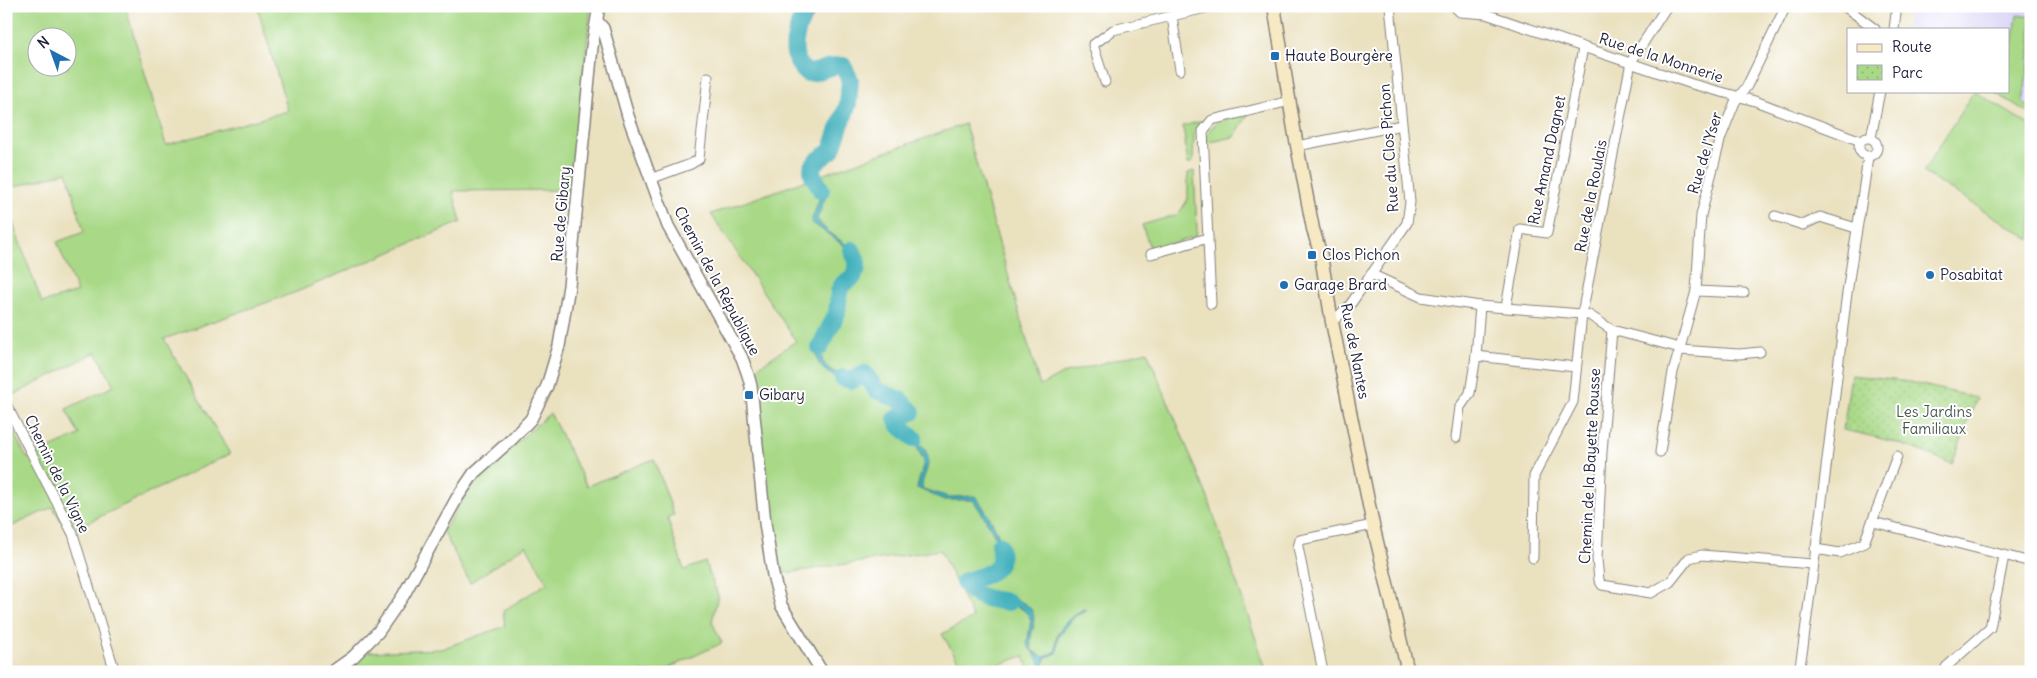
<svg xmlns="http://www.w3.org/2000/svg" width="2037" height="678" viewBox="0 0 2037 678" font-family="Delius,sans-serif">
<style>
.built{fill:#dbd6f7}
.grass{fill:#a9d987;stroke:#667e61;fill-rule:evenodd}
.park{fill:url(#park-dots);stroke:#667e61}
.water{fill:#41b0bc;stroke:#32697c}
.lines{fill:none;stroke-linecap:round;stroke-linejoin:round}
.river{stroke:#41b0bc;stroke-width:18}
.minor-casing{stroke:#86827d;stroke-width:11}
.tertiary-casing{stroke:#86827d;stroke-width:14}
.secondary-casing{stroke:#86827d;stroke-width:15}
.minor{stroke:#fff;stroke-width:9}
.tertiary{stroke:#fff;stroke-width:11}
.secondary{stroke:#f6e9c3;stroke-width:12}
.poi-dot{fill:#1f6fb2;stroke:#fff;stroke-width:2}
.labels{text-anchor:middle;stroke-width:4;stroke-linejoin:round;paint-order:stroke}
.poi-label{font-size:15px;fill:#22223b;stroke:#fff;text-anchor:start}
.street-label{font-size:15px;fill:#22223b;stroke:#fff}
.park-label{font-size:15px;fill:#4a5952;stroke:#fff}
</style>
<defs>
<pattern id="park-dots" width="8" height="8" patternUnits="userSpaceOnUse" patternTransform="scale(1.25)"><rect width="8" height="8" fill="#a9d987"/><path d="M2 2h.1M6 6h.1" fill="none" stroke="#91ba75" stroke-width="1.8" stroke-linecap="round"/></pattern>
</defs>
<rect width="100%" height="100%" fill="#fff"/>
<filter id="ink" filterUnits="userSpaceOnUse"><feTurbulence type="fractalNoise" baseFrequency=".02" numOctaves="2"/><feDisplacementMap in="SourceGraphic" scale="10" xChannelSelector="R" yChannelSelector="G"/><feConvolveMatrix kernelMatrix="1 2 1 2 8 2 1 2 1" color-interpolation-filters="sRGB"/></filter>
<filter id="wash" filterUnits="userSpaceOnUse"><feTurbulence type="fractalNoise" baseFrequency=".0096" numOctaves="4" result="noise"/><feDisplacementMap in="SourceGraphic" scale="20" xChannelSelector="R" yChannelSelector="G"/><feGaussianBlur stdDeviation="1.12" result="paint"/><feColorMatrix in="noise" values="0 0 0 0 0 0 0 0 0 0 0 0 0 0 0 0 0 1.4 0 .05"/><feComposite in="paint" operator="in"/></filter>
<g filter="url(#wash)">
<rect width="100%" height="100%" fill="#eae1bf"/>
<path class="built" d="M 1909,6 L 2031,6 L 2031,114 L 1992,91 L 2008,91 L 2008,29 L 1906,29 Z"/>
<g class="grass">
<path d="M 6,6 L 125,6 L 166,145 L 288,111 L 257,6 L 591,6 L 571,190 L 453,191 L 461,222 L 299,291 L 164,339 L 230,454 L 68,532 L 53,507 L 6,529 L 6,419 L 27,458 L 79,435 L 66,409 L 114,386 L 96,352 L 6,399 L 6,219 L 11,218 L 42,303 L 77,292 L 57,242 L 84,232 L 67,172 L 6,189 ZM 38,38 L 68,38 L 68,68 L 38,68 Z"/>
<path d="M 2017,15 L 2031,17 L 2031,43 L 2023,103 L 2031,108 L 2031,114 L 1992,91 L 2008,91 L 2008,54 L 2012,54 Z"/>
<path d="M 1974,91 L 2031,126 L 2031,240 L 1923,172 Z"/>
<path d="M 1249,113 L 1234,137 L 1206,143 C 1208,118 1229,119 1249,113 Z"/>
<path d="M 1202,121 L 1194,134 L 1193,162 L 1188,164 L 1183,126 Z"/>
<path d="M 965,124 L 1040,386 L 1062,374 L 1147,351 L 1208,498 L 1267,672 L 1029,672 L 1024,656 L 976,672 L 965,672 L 942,634 L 973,618 L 940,550 L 773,575 L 755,369 L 796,341 L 711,214 Z"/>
<path d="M 1194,171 L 1197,230 L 1196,236 L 1155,250 L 1150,248 L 1142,225 L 1179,214 L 1188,198 L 1188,173 Z"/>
<path d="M 550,413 L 587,486 L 654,459 L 674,515 L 667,517 L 684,570 L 705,562 L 718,595 L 712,622 L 722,643 L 660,672 L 340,672 L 367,652 L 441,649 L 505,626 L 503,611 L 547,583 L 526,545 L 470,583 L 443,531 L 469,490 L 499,459 Z"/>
</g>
<path class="park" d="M 1851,375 L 1910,382 L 1977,398 L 1952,464 C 1914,447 1883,438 1843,430 Z"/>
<path class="water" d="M 806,6 L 815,6 C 816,21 805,26 800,38 C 796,47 800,62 801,70 L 809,74 L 840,63 L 848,69 C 856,107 842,126 830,160 L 817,164 L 813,172 L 826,196 L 817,219 C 828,237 851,241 861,263 L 855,283 L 843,289 L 842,292 C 840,302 844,314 839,323 C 837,326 833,329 831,332 C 812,360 823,369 851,379 L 863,372 L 878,392 L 894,394 L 915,411 L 918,415 L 900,425 C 910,433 930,448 928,462 C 928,470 923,477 922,485 L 923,489 L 949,497 L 975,496 C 986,509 1015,556 1002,573 C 994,582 980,582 970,586 L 978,598 C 995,598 1034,594 1034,620 C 1034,633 1028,635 1032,651 L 1044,657 L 1055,652 C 1057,647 1055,641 1057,636 C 1060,627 1076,610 1086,609 L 1086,611 L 1075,616 L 1058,637 L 1057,653 L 1045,658 L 1043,672 L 1041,672 C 1042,659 1033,655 1027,644 L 1031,620 C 1021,597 994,607 976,599 C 970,596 966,589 962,584 L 995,572 C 1008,548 986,520 973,500 L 944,500 L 917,488 L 924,461 L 915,443 L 894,421 L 911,414 L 897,401 L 875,393 L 864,375 L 850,382 C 834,378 810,367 818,346 C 822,337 829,331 834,323 C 839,313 837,299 839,288 L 853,278 L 856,263 L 846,247 L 811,222 L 821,194 L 809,172 L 815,163 L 830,154 L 848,103 L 847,76 L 842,67 L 836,65 L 821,73 L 808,76 C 778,61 799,29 806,6 Z"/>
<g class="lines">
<g class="river">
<path d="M 806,6 C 798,29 784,54 807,73 C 820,73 830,64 843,66 L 850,80 L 848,104 L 831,151 L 817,161 L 812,168 L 812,173 L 821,190"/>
<path d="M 820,347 L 837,313 L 839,291 L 843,284 L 853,277 L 857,268 L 857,261 L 852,250"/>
<path d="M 843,378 L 852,380 L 865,374 L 876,390 L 900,400 L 912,412 L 896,419 L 900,426 L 914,438"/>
<path d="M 999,545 C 1007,573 985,574 964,582 C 974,599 990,599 1008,602"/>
</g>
</g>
</g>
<g filter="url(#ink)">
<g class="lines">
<g class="minor-casing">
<g id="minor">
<path d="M 1454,6 L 1460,12 L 1486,14 L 1692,84 L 1755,101 L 1861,141"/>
<path d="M 1844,6 L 1875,29"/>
<path d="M 1172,16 L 1180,70"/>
<path d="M 1894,29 L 1897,6"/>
<path d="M 1105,82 L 1093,45 L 1113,30 L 1214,6"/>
<path d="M 1871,138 L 1880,91"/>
<circle cx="1868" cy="147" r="9"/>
<path d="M 1297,146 L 1402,125"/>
<path d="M 650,179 L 691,164 L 699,159 L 708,77"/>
<path d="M 1775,216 L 1803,225 L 1820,217 L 1856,228"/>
<path d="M 1151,254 L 1208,238"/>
<path d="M 1371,274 L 1421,297 L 1480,306 L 1582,314 L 1589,315 L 1612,330 L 1680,348 L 1673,372 L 1660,452"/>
<path d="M 1696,291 L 1744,293"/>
<path d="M 1211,304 L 1203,131 L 1212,120 L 1290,101"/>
<path d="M 1506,307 L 1520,229 L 1547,233 L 1583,48"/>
<path d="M 1332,322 L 1350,305 L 1407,223 L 1410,202 L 1390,6"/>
<path d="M 1612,330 L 1602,452 L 1597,559 L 1599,580 L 1602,585 L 1651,593 L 1670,582 L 1689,558 L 1702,555 L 1813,564"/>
<path d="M 1680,348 L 1696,291 L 1701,215 L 1721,137 L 1735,102 L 1747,86 L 1786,6"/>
<path d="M 1680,350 L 1739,354 L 1760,352"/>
<path d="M 1476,356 L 1576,367"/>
<path d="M 6,404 L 73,534 L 115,672"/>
<path d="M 1456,438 L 1460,407 L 1470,393 L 1476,356 L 1480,306"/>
<path d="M 1873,522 L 2031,562"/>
<path d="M 1815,549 L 1840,553 L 1864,543 L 1897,456"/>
<path d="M 1533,558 L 1534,476 L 1573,402 L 1582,314 L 1631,62 L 1667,6"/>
<path d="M 1946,667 L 1990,628 L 2004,556"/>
<path d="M 1323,672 L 1298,547 L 1300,540 L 1373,525"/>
<path d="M 1799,672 L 1803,647 C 1818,535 1832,422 1845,309 C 1851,258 1862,207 1868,156"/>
</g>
</g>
<g class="tertiary-casing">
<g id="tertiary">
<path d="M 597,21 L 603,28 L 628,116 L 668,226 L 742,358 L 748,375 L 751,386 L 765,523 L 773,575 L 781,605 L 822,672"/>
<path d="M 332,672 L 353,657 L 378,632 L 403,596 L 457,498 L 474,473 L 512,439 L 531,419 L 547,386 L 559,346 L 569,286 L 592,47 L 599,6"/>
</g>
</g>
<g class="secondary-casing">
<path id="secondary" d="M 1274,6 L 1295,135 L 1313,229 L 1321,256 L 1332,322 L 1373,525 L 1408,672"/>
</g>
<use href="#minor" class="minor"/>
<use href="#tertiary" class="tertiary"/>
<use href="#secondary" class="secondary"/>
</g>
</g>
<g class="poi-dot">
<rect x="1270" y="51" width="10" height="10" rx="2.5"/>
<rect x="1307" y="250" width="10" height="10" rx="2.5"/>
<circle cx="1930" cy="275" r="5"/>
<circle cx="1284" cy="285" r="5"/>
<rect x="744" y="390" width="10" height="10" rx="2.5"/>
</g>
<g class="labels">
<g class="poi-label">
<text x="1285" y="61">Haute Bourgère</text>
<text x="1322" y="260">Clos Pichon</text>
<text x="1940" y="280">Posabitat</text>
<text x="1294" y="290">Garage Brard</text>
<text x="759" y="400">Gibary</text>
</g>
<g class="street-label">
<text transform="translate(1661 58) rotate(18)" y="5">Rue de la Monnerie</text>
<text transform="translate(1389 148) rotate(-94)" y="5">Rue du Clos Pichon</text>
<text transform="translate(1705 153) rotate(-73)" y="5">Rue de l'Yser</text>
<text transform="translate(1547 160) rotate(-78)" y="5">Rue Amand Dagnet</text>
<text transform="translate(1591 196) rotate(-79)" y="5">Rue de la Roulais</text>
<text transform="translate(561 214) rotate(-85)" y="5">Rue de Gibary</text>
<text transform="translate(717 281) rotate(62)" y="5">Chemin de la République</text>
<text transform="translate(1355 351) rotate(79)" y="5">Rue de Nantes</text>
<text transform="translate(1590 466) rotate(-87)" y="5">Chemin de la Bayette Rousse</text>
<text transform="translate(57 474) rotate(64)" y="5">Chemin de la Vigne</text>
</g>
<g class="park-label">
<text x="1934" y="417">Les Jardins<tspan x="1934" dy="17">Familiaux</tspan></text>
</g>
</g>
<rect width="2037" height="678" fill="none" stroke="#fff" stroke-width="25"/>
<rect x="1847" y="28" width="162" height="65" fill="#ffffff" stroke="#a7a7b1"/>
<rect x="1857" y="44" width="25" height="8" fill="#f6e9c3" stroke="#a7a7b1"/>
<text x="1892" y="52" font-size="15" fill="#22223b">Route</text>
<rect x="1857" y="65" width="25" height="15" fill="url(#park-dots)" stroke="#a7a7b1"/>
<text x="1892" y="78" font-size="15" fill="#22223b">Parc</text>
<g transform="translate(52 52) rotate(319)"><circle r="24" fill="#ffffff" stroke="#a7a7b1"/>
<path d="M0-4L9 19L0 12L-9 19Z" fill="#1f6fb2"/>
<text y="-8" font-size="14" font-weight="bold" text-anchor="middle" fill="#22223b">N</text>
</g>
</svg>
